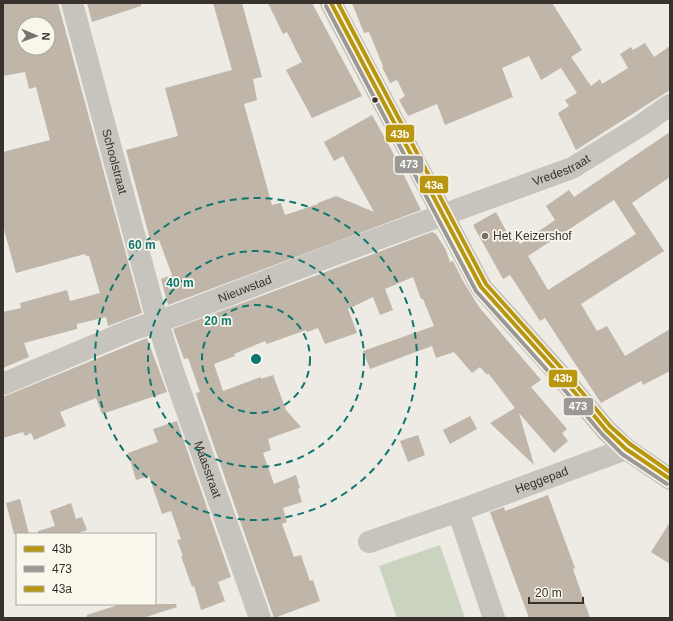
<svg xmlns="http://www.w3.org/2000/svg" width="673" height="621" viewBox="0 0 673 621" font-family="Helvetica,sans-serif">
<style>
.green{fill:#cad3bf}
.building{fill:#bfb5a8;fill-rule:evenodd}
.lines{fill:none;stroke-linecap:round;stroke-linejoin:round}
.minor{stroke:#c6c4bd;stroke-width:22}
.bus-1-casing{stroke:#f9f6ec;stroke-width:7}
.bus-2-casing{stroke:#f9f6ec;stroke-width:7}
.bus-3-casing{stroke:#f9f6ec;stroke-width:7}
.bus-1{stroke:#b9960f;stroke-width:4}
.bus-2{stroke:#9b9895;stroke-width:4}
.bus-3{stroke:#b9960f;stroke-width:4}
.ring{fill:none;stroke:#0f766e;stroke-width:2;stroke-dasharray:7 5}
.bus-dot{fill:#37322b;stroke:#f9f6ec;stroke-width:1.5}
.poi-dot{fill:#77736c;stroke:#f9f6ec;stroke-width:1.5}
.labels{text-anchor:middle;stroke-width:3.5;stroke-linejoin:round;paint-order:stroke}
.street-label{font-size:12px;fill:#37322b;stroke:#f9f6ec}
.poi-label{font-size:12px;fill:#37322b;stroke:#f9f6ec;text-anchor:start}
.centre{fill:#0f766e;stroke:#f9f6ec;stroke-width:2}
.ring-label{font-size:12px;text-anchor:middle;font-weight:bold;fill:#0f766e;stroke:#f9f6ec;stroke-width:3.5;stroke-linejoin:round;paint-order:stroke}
.line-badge{stroke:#f9f6ec;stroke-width:1.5}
.badge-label{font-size:11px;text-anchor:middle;font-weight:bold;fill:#fff}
</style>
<rect width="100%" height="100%" fill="#edebe4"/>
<path class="green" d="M 440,545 L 465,618 L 397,618 L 379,566 Z"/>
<g class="building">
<path d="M 3,3 L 58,3 L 142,313 L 108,326 L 106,317 L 77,324 L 77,329 L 24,343 L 29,357 L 3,368 L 3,312 L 21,308 L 20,303 L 67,290 L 70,301 L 100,293 L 89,256 L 86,256 L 85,254 L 16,273 L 3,226 L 3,152 L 50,140 L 36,87 L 29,89 L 25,72 L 3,76 ZM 24,24 L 48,24 L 48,48 L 24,48 Z"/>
<path d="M 87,3 L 141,3 L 141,6 L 92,22 Z"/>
<path d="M 213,3 L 242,3 L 262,77 L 253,79 L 257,100 L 244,104 L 272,205 L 281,203 L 285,215 L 318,204 L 318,203 L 336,196 L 374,212 L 343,156 L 334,161 L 324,142 L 372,115 L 391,149 L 421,210 L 168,305 L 161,279 L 172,275 L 159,240 L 151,243 L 126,150 L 178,136 L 165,88 L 232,70 Z"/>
<path d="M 268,3 L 312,3 L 362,96 L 312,118 L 286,70 L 302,62 L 287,32 L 283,34 Z"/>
<path d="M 352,3 L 552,3 L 582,50 L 571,57 L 591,86 L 600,79 L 602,84 L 628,68 L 620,54 L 631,47 L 633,50 L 645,43 L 654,57 L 670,46 L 670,90 L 576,150 L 558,113 L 569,106 L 565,100 L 577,93 L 561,68 L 541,80 L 529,56 L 502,68 L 513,97 L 445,125 L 437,104 L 408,116 L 399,100 L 405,96 L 397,80 L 390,83 L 382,67 L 383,66 L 369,32 L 364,33 Z"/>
<path d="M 670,132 L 670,177 L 632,203 L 664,251 L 581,304 L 597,331 L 607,326 L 625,356 L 670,329 L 670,371 L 643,385 L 641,381 L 601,403 L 545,318 L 540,321 L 510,275 L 503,279 L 473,225 L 496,212 L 511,240 L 516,237 L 520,244 L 555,220 L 546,206 L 569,190 L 574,197 ZM 614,200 L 636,234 L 548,290 L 528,256 Z"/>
<path d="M 432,232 L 436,234 L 446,250 L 450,262 L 453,261 L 463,281 L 479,307 L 541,380 L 531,387 L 567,429 L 562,433 L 568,441 L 554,453 L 519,413 L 534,465 L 490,423 L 515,408 L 488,373 L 487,375 L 480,367 L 472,373 L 454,352 L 436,358 L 432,346 L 370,369 L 363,351 L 434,326 L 423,299 L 421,299 L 413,277 L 385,289 L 393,310 L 380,315 L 373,297 L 348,309 L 357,333 L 325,344 L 318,328 L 307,332 L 306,330 L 267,344 L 265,341 L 234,354 L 235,356 L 214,364 L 223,391 L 261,377 L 261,379 L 273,375 L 286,410 L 301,427 L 268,439 L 271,450 L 263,453 L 274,484 L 296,475 L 300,488 L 298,489 L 302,502 L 283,508 L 287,522 L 282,524 L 294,557 L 301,555 L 310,581 L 313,580 L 320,601 L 274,618 L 201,409 L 196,393 L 200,392 L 188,358 L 184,359 L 173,329 Z"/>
<path d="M 147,338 L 167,392 L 102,414 L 96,398 L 60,412 L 66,426 L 34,440 L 31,433 L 25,436 L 23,432 L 3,438 L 3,397 Z"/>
<path d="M 470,416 L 477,429 L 450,444 L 443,430 Z"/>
<path d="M 177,421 L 231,577 L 218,582 L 225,601 L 201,610 L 194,586 L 192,587 L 181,556 L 183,556 L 177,540 L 181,539 L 171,511 L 162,514 L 149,476 L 136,480 L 128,453 L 158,442 L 153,429 Z"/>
<path d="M 418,435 L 425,455 L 408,462 L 400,441 Z"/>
<path d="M 548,495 L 575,568 L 573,569 L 590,618 L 529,618 L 490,512 L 504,507 L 505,511 Z"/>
<path d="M 20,499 L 29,534 L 14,534 L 6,503 Z"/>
<path d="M 71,503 L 76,519 L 82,517 L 87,530 L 79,533 L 80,534 L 38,534 L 38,531 L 55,526 L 50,511 Z"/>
<path d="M 670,522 L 670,564 L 651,552 Z"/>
<path d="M 121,604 L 176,604 L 177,607 L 143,618 L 87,618 L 87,615 Z"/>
</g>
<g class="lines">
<g class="minor">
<path id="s1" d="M 72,3 L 157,320 L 174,374 L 260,618"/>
<path d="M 331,3 L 481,287 L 561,376 L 606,430 L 626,449 L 670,479"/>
<path id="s2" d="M 3,384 L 131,330 L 177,315 L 341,252 L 572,168 L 640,126 L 670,105"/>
<path d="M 369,542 L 458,511"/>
<path id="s3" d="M 494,618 L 458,511 L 626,449"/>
</g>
<g class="bus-1-casing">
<path id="bus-1" d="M 331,3 L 481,287 L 561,376 L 606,430 L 626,449 L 670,479"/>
</g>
<g class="bus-2-casing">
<path id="bus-2" d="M 326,6 L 476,291 L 556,380 L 602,434 L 622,454 L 667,484"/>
</g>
<g class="bus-3-casing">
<path id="bus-3" d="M 338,3 L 486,284 L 565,372 L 610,426 L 630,444 L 670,472"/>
</g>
<use href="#bus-1" class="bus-1"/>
<use href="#bus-2" class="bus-2"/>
<use href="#bus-3" class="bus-3"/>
</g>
<g class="ring">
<circle cx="256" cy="359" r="54"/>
<circle cx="256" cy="359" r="108"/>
<circle cx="256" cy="359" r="161"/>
</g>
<circle class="bus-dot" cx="375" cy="100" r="3.5"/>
<circle class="poi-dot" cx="485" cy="236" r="4"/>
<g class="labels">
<g class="street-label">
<text dy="4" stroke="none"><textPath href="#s1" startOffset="164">Schoolstraat</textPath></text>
<text dy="4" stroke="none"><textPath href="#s2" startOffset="598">Vredestraat</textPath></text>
<text dy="4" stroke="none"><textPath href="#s2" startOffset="260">Nieuwstad</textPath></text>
<text dy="4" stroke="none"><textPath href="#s1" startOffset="486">Maasstraat</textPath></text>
<text dy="4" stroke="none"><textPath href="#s3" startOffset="202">Heggepad</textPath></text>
</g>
<g class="poi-label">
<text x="493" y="240">Het Keizershof</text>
</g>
</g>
<circle cx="256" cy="359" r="6" class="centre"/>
<g class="ring-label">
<text x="142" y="249">60 m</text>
<text x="180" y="287">40 m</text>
<text x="218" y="325">20 m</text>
</g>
<g class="line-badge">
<rect x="385" y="124" width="30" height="19" rx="4" fill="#b9960f"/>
<rect x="394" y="155" width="30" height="19" rx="4" fill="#9b9895"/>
<rect x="419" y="175" width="30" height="19" rx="4" fill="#b9960f"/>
<rect x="548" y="369" width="30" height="19" rx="4" fill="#b9960f"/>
<rect x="563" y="397" width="31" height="19" rx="4" fill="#9b9895"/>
</g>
<g class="badge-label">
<text x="400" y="138">43b</text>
<text x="409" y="168">473</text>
<text x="434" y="189">43a</text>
<text x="563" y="382">43b</text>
<text x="578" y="410">473</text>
</g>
<rect width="673" height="621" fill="none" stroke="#37322b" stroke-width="8"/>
<rect x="16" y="533" width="140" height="72" fill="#f9f6ec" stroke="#aba89f"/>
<rect x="24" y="546" width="20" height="6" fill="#b9960f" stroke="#aba89f"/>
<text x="52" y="553" font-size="12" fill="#37322b">43b</text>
<rect x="24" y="566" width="20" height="6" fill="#9b9895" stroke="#aba89f"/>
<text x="52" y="573" font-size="12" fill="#37322b">473</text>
<rect x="24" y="586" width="20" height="6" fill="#b9960f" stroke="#aba89f"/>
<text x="52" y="593" font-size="12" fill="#37322b">43a</text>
<g transform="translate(36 36) rotate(92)"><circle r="19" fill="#f9f6ec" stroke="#aba89f"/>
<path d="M0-3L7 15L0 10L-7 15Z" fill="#77736c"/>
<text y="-6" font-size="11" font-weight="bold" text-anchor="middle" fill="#37322b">N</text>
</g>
<path d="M529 597v6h54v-6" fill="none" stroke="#37322b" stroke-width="2"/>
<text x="535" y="597" font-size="12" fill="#37322b" stroke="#f9f6ec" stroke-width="3" paint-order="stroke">20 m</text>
</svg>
